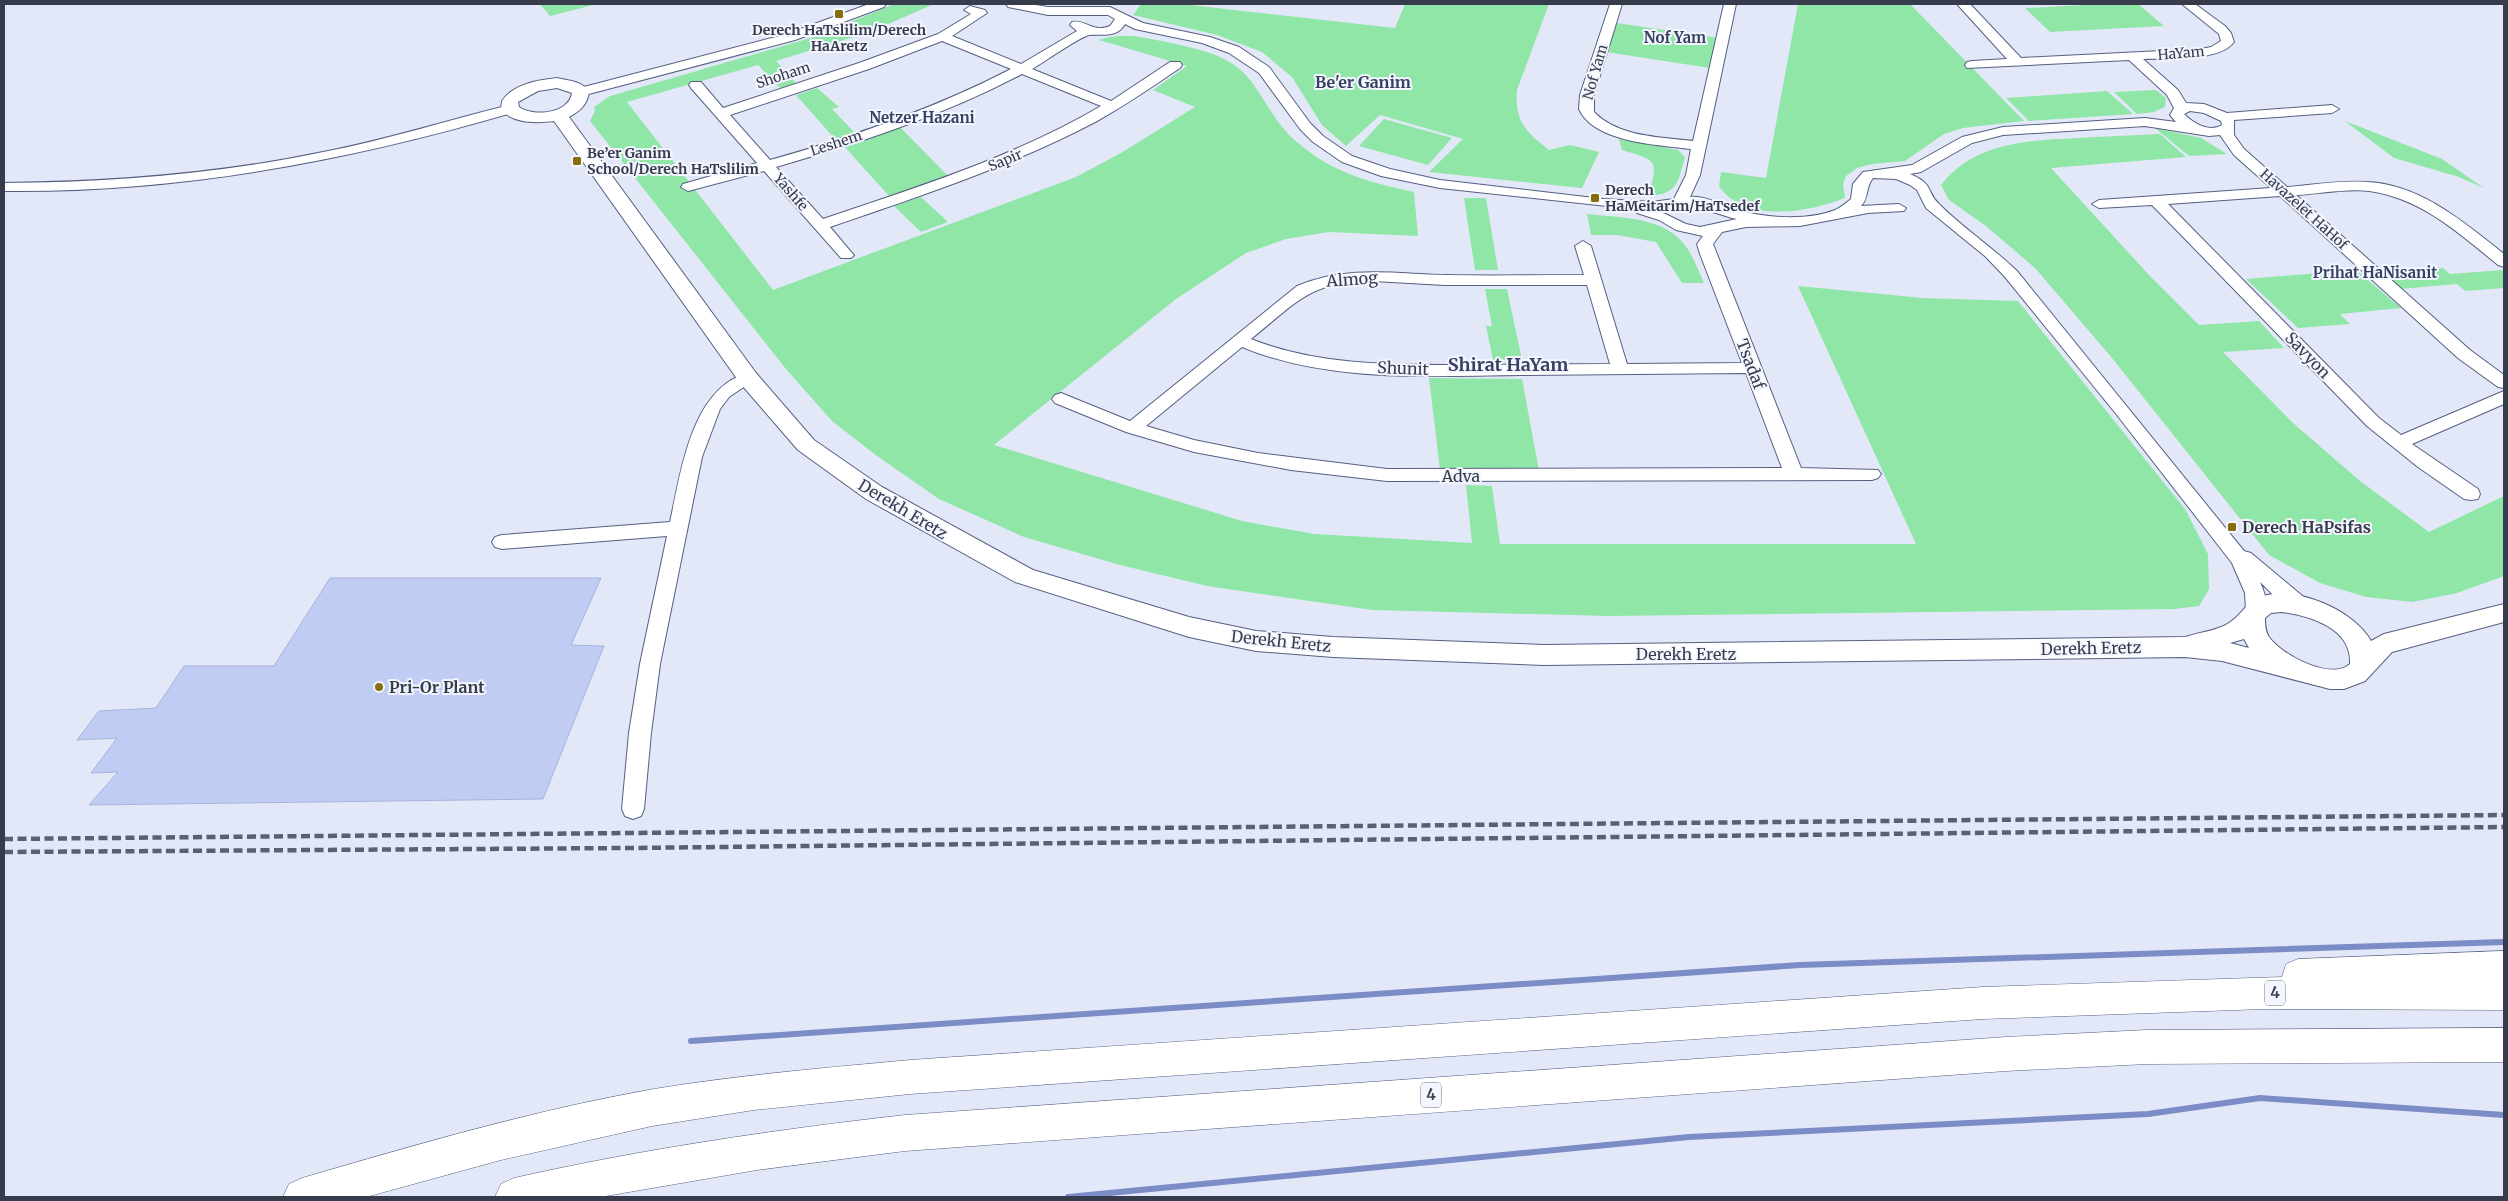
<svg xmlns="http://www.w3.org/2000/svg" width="2508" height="1201" viewBox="0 0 2508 1201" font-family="Merriweather,serif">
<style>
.green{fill:#8fe6a7}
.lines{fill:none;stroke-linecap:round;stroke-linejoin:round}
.stream{stroke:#7c8cc7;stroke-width:6}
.building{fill:#c0ccf4;stroke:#a8b3da}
.minor-casing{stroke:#555f81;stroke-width:2}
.major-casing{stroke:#555f81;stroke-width:2}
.highway-casing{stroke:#555f81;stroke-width:1}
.minor{fill:#fff;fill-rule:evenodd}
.major{fill:#fff;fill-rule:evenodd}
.highway{fill:#fff;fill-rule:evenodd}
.rail{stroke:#5b6070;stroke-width:4.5;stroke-dasharray:9 4.5;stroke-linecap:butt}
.poi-dot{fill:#876e0d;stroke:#f3f6fe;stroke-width:2}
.labels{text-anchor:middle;stroke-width:4;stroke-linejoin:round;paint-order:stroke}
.far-poi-label{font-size:14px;font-weight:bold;fill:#373c4c;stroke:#f3f6fe;text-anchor:start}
.far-street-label{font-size:14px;fill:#373c4c;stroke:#f3f6fe}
.far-neighbourhood-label{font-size:15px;font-weight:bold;fill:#384161;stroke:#f3f6fe}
.shield{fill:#f3f6fe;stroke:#6f7481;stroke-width:1}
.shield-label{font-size:15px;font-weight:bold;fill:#373c4c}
.far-quarter-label{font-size:16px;font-weight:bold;fill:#384161;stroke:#f3f6fe}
.street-label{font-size:16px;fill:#373c4c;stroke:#f3f6fe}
.poi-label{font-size:16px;font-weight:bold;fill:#373c4c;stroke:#f3f6fe;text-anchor:start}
.neighbourhood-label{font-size:18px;font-weight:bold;fill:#384161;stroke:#f3f6fe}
</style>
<rect width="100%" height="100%" fill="#e3e8f9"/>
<g class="green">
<path d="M 540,4 L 597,4 L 550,16 Z"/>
<path d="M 894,4 L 934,4 L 870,32 L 776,61 L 796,83 L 780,88 L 758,65 L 627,102 L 773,290 L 1076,177 L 1121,153 L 1195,107 L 1153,90 L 1187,66 L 1099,40 C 1123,32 1142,37 1166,42 C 1189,47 1212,51 1231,63 C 1255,77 1266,108 1283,128 C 1288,135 1296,141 1303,147 C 1336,174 1373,183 1414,192 L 1418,236 L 1329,232 L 1286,239 L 1246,253 L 1176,299 L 994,445 L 1242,521 L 1314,534 L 1472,543 L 1466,485 L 1492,486 L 1500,544 L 1916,544 L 1798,286 L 1923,298 L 2018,301 L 2185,509 L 2208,554 L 2209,589 L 2199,606 L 2175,609 L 1608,616 L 1372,610 L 1207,586 L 1120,565 L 1024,537 L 939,499 L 877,456 L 832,421 L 786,369 L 590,121 L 595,111 L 594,107 L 610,96 L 814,37 Z"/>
<path d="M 1141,4 L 1181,4 L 1395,28 L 1405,4 L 1549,4 L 1517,90 C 1514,121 1526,132 1549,150 L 1570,145 L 1599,152 L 1582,188 L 1429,172 L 1463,139 L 1380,115 L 1346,146 L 1322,125 L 1292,77 L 1262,52 L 1217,35 L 1133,15 Z"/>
<path d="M 1798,4 L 1910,4 L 2024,121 L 1963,128 L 1944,134 L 1905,161 L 1872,164 L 1857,168 L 1846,176 L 1843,184 L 1845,198 C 1810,212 1744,224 1719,186 L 1721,172 L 1766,178 Z"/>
<path d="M 2105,4 L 2138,4 L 2164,26 L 2050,32 L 2025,8 Z"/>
<path d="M 1617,23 L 1718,38 L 1710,68 L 1606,52 Z"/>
<path d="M 817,88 L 839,107 L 832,109 L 854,132 L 835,139 L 796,95 Z"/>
<path d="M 2156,90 L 2166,98 L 2165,107 L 2154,112 L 2137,114 L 2114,92 Z"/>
<path d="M 2107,91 L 2133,114 L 2029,121 L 2006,98 Z"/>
<path d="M 1384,119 L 1452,138 L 1428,165 L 1359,146 Z"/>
<path d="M 2345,121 L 2442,159 L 2484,188 L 2459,177 L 2394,158 Z"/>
<path d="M 900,127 L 949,177 L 890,197 L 843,145 Z"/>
<path d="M 2155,128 L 2201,138 L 2227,154 L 2189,156 Z"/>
<path d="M 2160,134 L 2186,157 L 2051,168 L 2149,275 L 2199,325 L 2259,321 L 2284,348 L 2223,352 L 2293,423 L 2360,481 L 2429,532 L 2504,496 L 2504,576 L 2457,593 L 2412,602 L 2366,597 L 2320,583 L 2269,555 L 2112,358 L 2035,268 L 1986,226 L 1949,200 L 1941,185 C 1975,142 2026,141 2076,138 C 2104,137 2132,135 2160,134 Z"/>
<path d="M 1619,139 L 1678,150 L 1685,157 C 1678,182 1678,194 1649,196 C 1658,159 1658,161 1622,150 Z"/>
<path d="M 921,197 L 948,222 L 921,232 L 894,206 Z"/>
<path d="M 1464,198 L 1486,198 L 1498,270 L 1475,270 Z"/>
<path d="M 1587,214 C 1621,218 1666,216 1687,248 C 1694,258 1699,272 1704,283 L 1682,283 L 1656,242 L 1617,235 L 1591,235 Z"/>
<path d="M 2443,268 L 2450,274 L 2503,270 L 2504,288 L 2465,291 L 2457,284 L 2400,289 L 2382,273 Z"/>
<path d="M 2356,270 L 2401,308 L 2340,314 L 2350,324 L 2298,328 L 2246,279 Z"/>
<path d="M 1485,289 L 1507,289 L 1522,360 L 1493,360 L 1486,326 L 1492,326 Z"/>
<path d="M 1429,378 L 1522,379 L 1539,471 L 1440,470 Z"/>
</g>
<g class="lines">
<g class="stream">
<path d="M 691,1041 L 1800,965 L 2504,942"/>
<path d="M 1068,1197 L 1689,1137 L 2148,1114 L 2260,1098 L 2504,1115"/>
</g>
</g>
<path class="building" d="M 330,578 L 601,578 L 571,645 L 604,646 L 543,799 L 89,805 L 118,772 L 91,773 L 117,738 L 77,740 L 99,711 L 156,708 L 184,666 L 274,666 Z"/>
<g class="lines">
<g class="minor-casing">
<g id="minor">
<path d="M 869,4 L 886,4 L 884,7 L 795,40 L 581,96 L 574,92 L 576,89 L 787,34 Z"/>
<path d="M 1006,4 L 1030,4 L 1048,7 L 1110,7 L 1143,23 L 1210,37 L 1239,47 L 1269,67 L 1310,123 L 1323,136 L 1352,156 L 1390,169 L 1440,180 L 1603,199 L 1652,202 L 1674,199 L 1686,175 L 1691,149 C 1660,145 1594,143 1579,109 L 1580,95 L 1610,4 L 1622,4 L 1594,95 L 1594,112 C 1618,137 1660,137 1693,141 L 1724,4 L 1736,4 L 1700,175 L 1690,197 C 1705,195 1723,206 1738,210 C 1765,218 1808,221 1835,210 C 1840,208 1846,203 1851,199 L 1853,184 L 1863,172 L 1912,165 L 1962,137 L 2003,127 L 2145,118 L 2176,122 L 2170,115 L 2174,108 L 2167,95 L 2129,60 L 1967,68 L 1965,65 L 1967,62 L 1972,61 L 2007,59 L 1957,4 L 1970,4 L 2021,58 L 2201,49 L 2211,47 L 2221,41 L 2219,34 L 2182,4 L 2195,4 L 2225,26 L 2231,33 L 2234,42 C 2219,62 2167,58 2143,59 L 2178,90 L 2186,103 L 2204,104 L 2227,113 L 2332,105 L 2339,109 L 2332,113 L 2234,120 L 2234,135 L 2244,149 L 2287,187 C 2313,185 2341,180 2367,182 C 2420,184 2465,223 2504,254 L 2504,267 L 2498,265 C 2460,234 2421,198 2369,191 C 2348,188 2318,194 2296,195 L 2470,350 L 2504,375 L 2504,388 L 2498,387 L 2458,358 L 2280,196 L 2168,204 L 2379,418 L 2401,435 L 2504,391 L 2504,404 L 2412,444 L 2478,489 L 2480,494 L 2478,499 L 2471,500 L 2464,499 L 2418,467 L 2367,426 L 2152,205 L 2099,208 L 2092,204 L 2099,200 L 2271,188 L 2234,155 L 2220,135 L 2209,136 L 2145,126 L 2003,135 L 1972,143 L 1921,172 L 1910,174 C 1935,185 1925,190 1939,204 C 1963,228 1992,247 2017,271 L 2244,551 L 2251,553 L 2306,599 L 2309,604 L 2306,609 C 2289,615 2272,593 2260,582 C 2265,593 2269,606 2263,616 L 2256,619 L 2249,616 L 2246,611 L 2245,593 L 2232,563 L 2117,415 L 2005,277 L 1986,257 L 1926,208 L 1917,190 L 1910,185 L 1896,179 L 1873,178 C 1865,188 1869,198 1861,206 L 1899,204 L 1906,208 L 1904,211 L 1868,213 L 1800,226 L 1746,227 L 1722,232 L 1713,244 L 1801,468 L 1878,470 L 1881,474 L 1878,478 L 1872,480 L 1387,481 L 1291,470 L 1194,452 L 1126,432 L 1055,403 L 1052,399 L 1055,395 L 1061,393 L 1130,421 L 1297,286 C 1347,265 1395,274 1447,275 C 1493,276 1538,275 1584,275 L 1575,246 L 1583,241 L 1591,246 L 1627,364 L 1742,363 L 1700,254 L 1697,244 L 1703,236 L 1676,230 L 1659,220 L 1637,213 L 1635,209 L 1440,188 L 1381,176 L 1342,162 L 1313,142 L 1300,129 L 1259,73 L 1229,53 L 1202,43 L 1135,29 L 1125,24 C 1117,38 1104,34 1090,35 C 1082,35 1043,63 1032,69 L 1111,101 L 1170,62 L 1180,62 L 1182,65 L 1180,68 C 1153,86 1126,105 1097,121 C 1012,166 920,196 830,227 L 851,252 L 854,255 L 851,258 L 841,258 L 764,171 L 688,191 L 681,187 L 683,184 L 757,163 L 691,88 L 689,85 L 691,82 L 701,82 L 723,108 L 859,63 L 938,34 L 971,14 L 964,10 L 970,6 L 985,10 L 987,13 L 952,36 L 1021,64 L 1077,31 L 1070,25 L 1072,22 C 1085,19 1093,33 1110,26 L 1115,19 L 1108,15 L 1048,15 L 1008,7 ZM 942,41 L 1011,69 C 934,109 852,137 770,160 L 730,115 L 869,69 ZM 1022,74 L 1101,106 C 1014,157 917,187 823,219 L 776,167 C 860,143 944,115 1022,74 ZM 2190,111 L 2204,113 L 2221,121 L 2222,125 C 2209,133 2193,123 2184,114 ZM 1694,206 L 1732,218 L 1737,219 L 1700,227 L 1686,224 L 1657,210 ZM 1373,281 L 1445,285 L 1587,285 L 1610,364 C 1559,364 1508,365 1458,365 C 1389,365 1316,365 1251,339 C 1297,302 1310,281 1373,281 ZM 1242,347 C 1329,383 1430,376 1522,375 C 1597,374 1672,374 1746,373 L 1782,468 L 1387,469 L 1258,453 L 1194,440 L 1146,426 Z"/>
<path d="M 510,105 L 517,109 L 515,112 C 348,161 179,193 4,191 L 4,183 C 111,182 218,174 323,152 C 387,140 448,120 510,105 Z"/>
<path d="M 748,373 L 754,374 L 757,378 L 729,397 L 720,409 L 702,457 L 660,664 L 651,733 L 644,809 L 641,816 L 633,819 L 625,816 L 622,809 L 629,733 L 640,664 L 667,536 L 502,549 L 495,547 L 492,542 L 495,537 L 502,535 L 670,522 C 681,473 691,388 748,373 Z"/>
</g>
</g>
<g class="major-casing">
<path id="major" d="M 557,78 C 570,81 582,81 589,92 C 587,105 580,111 569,117 L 756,373 L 814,440 L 882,487 L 1033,570 L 1189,617 L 1256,631 L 1333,637 L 1544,645 L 2186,637 C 2199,632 2217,631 2229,623 C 2242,615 2246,602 2260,597 C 2295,585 2353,609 2371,641 L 2384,634 L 2504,604 L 2504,622 L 2392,652 L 2365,681 L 2344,689 L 2330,689 L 2222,661 L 2185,657 L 1544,665 L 1333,657 L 1256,651 L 1189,637 L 1015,582 L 866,499 L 798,450 L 740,383 L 554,121 C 538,123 512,124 501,109 L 502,101 C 513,84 538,80 557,78 ZM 557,88 L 572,93 C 569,114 533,117 519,107 L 518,102 L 538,91 ZM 2282,612 C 2310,616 2352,628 2350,664 C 2330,681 2282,655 2269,637 C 2265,631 2265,624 2265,618 L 2271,613 ZM 2244,639 L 2249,648 L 2230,643 Z"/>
</g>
<g class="highway-casing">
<g id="highway">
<path d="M 2504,951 L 2504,1010 L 2264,1009 L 1983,1019 L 910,1094 L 754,1110 L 652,1126 L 501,1160 L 366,1197 L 283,1197 L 289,1184 L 302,1178 C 418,1144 535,1110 654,1089 C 739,1075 824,1068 910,1060 L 1983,987 L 2282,977 L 2286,964 L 2298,959 Z"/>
<path d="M 2504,1028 L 2504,1062 L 2147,1064 L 2006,1071 L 905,1151 L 757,1170 L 600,1197 L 495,1197 L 501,1184 L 514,1178 C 643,1149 773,1130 905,1115 L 2006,1037 L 2147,1030 Z"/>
</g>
</g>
<use href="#minor" class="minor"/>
<use href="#major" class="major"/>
<use href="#highway" class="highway"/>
<g class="rail">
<path d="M 4,839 L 2504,815"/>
<path d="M 4,852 L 628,848 L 2504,827"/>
</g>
</g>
<g class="poi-dot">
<rect x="834" y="9" width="10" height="10" rx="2.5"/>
<rect x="572" y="156" width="10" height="10" rx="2.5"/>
<rect x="1590" y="193" width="10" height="10" rx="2.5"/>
<rect x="2227" y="522" width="10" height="10" rx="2.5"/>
<circle cx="379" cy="687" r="5"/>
</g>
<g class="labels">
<g class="far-poi-label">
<text x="839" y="35" text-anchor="middle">Derech HaTslilim/Derech<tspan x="839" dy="16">HaAretz</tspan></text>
<text x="587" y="158">Be’er Ganim<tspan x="587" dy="16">School/Derech HaTslilim</tspan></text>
<text x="1605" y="195">Derech<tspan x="1605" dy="16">HaMeitarim/HaTsedef</tspan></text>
</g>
<g class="far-street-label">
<text transform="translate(2181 53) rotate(-5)" y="5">HaYam</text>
<text transform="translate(1595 72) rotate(-74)" y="5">Nof Yam</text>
<text transform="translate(783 75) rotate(-18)" y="5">Shoham</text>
<text transform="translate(836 143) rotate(-18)" y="5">Leshem</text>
<text transform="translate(1005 160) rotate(-23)" y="5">Sapir</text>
<text transform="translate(791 192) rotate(49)" y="5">Yashfe</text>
<text transform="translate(2304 209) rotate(42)" y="5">Havazelet HaHof</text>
</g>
<g class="far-neighbourhood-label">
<text x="1675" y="43">Nof Yam</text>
<text x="922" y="123">Netzer Hazani</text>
<text x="2375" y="278">Prihat HaNisanit</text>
</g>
<g class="shield">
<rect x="2265" y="980.5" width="20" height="25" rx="4"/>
<rect x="1421" y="1082.5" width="20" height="25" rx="4"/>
</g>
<g class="shield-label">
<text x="2275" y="998">4</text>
<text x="1431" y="1100">4</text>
</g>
<g class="far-quarter-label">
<text x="1363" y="88">Be'er Ganim</text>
</g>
<g class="street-label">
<text transform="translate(1352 279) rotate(-4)" y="6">Almog</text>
<text transform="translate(2308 355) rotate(46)" y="6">Savyon</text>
<text transform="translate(1751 364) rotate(69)" y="6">Tsadaf</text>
<text transform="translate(1403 368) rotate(2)" y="6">Shunit</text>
<text x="1461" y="482">Adva</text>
<text transform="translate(903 509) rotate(31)" y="6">Derekh Eretz</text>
<text transform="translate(1281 641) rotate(6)" y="6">Derekh Eretz</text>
<text transform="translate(2091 648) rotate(-1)" y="6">Derekh Eretz</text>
<text x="1686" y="660">Derekh Eretz</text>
</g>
<g class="poi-label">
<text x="2242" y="533">Derech HaPsifas</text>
<text x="389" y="693">Pri-Or Plant</text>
</g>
<g class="neighbourhood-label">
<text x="1508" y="371">Shirat HaYam</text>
</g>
</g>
<rect width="2508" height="1201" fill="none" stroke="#373c4c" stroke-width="10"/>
</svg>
